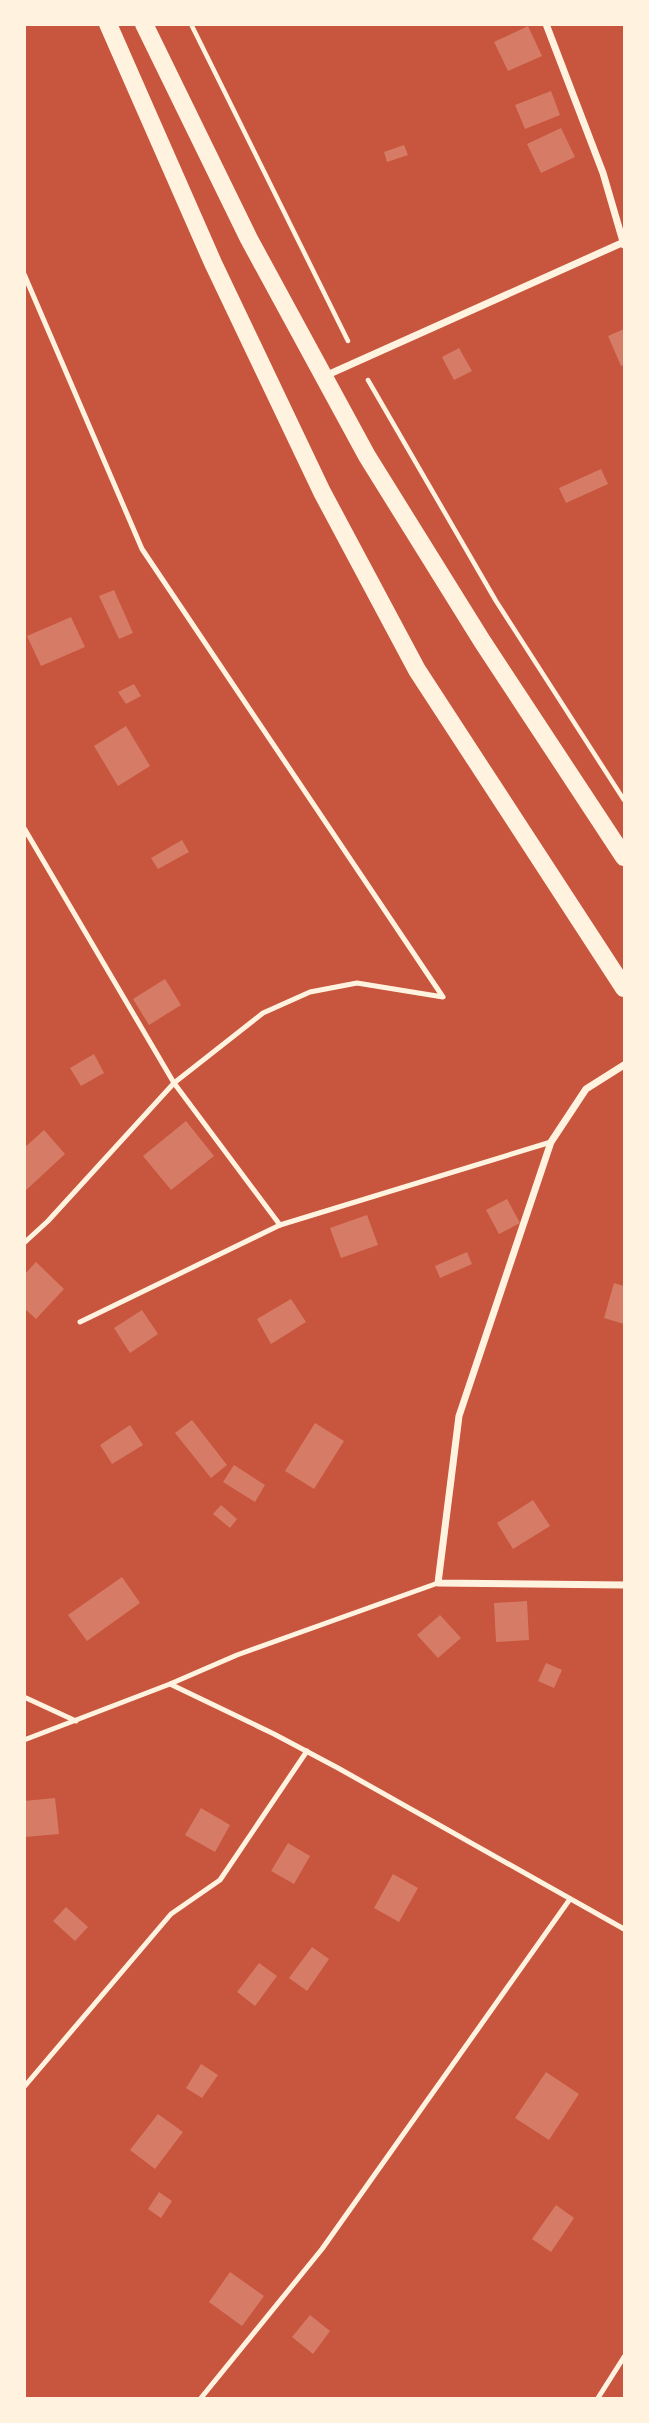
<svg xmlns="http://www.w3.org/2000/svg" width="649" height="2423" viewBox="0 0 649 2423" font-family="'PT Sans',sans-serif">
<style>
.building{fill:#d67c66}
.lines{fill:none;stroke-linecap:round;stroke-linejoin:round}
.path{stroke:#fff3e0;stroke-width:4.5}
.service{stroke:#fff3e0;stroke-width:5}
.minor{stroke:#fff3e0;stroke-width:7}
.primary{stroke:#fff3e0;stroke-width:18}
</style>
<rect width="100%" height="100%" fill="#c8553d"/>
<g class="building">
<path d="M 528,26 L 542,56 L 508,71 L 494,42 Z"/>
<path d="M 551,91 L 560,115 L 525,129 L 515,105 Z"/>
<path d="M 561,128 L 575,157 L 541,173 L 527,144 Z"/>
<path d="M 404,145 L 408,155 L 387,162 L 384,152 Z"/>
<path d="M 624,329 L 624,365 L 621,366 L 608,336 Z"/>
<path d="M 459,348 L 472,371 L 454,380 L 442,357 Z"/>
<path d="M 601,469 L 608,484 L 566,503 L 559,488 Z"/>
<path d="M 114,590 L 133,633 L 119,639 L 99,596 Z"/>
<path d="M 71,617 L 85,647 L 41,666 L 27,636 Z"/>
<path d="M 134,684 L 141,696 L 126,704 L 118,692 Z"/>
<path d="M 126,726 L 150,766 L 118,786 L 94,746 Z"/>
<path d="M 182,840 L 189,852 L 158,869 L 151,858 Z"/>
<path d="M 165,979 L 181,1005 L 149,1025 L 133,999 Z"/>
<path d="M 94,1054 L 104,1073 L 81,1086 L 70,1068 Z"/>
<path d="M 186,1121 L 214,1156 L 171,1190 L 143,1156 Z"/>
<path d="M 44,1130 L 65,1154 L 24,1192 L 24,1148 Z"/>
<path d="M 507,1199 L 520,1223 L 499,1234 L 486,1210 Z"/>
<path d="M 367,1215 L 378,1245 L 341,1258 L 330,1228 Z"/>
<path d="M 467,1252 L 472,1264 L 440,1278 L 435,1266 Z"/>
<path d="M 36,1262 L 64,1289 L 36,1319 L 24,1308 L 24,1275 Z"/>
<path d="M 614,1283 L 624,1286 L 624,1324 L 604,1318 Z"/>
<path d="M 291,1299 L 306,1322 L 271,1344 L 257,1319 Z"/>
<path d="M 142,1310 L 158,1334 L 130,1353 L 114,1328 Z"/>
<path d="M 192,1420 L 227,1465 L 211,1478 L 175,1433 Z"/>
<path d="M 315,1423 L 344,1441 L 314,1489 L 285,1471 Z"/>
<path d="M 130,1425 L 143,1445 L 112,1464 L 100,1445 Z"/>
<path d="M 234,1465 L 265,1485 L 255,1502 L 223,1482 Z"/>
<path d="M 533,1500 L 550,1526 L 513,1549 L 497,1523 Z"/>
<path d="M 221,1505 L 237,1519 L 230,1528 L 213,1514 Z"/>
<path d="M 122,1577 L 140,1603 L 87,1641 L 68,1615 Z"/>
<path d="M 527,1601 L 529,1640 L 496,1642 L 494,1603 Z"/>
<path d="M 440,1615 L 461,1638 L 438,1658 L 417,1635 Z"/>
<path d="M 546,1663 L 562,1670 L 554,1688 L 538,1681 Z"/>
<path d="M 55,1798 L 59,1834 L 25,1837 L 24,1801 Z"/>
<path d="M 201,1808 L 230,1825 L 215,1852 L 185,1835 Z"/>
<path d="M 288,1843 L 310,1856 L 294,1884 L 271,1871 Z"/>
<path d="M 393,1874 L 418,1888 L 399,1922 L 374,1908 Z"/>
<path d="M 66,1907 L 88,1927 L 75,1941 L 53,1921 Z"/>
<path d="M 312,1947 L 329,1959 L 307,1991 L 289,1978 Z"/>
<path d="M 259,1963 L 277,1976 L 255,2006 L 237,1992 Z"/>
<path d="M 201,2064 L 218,2075 L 202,2098 L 186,2088 Z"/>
<path d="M 546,2072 L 579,2094 L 549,2140 L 515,2118 Z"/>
<path d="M 158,2114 L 183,2132 L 155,2169 L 130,2150 Z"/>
<path d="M 159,2192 L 172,2201 L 161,2218 L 148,2209 Z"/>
<path d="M 556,2205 L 574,2218 L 551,2252 L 532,2239 Z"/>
<path d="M 230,2272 L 264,2296 L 242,2326 L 209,2302 Z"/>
<path d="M 310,2315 L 330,2331 L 313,2354 L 292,2337 Z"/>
</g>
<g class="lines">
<g class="path">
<path d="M 191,24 L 348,341"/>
<path d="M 368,380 L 496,601 L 624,800"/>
</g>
<g class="service">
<path d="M 24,274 L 142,549 L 443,997 L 357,983 L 310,992 L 263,1013 L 174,1083 L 48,1221 L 24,1243"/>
<path d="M 24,828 L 174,1083 L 280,1225 L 551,1142"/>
<path d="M 80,1322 L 280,1225"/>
<path d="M 170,1684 L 274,1734 L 338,1768 L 624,1929"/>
<path d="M 24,1697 L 76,1721"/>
<path d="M 24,1740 L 170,1684 L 237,1655 L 438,1583"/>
<path d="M 24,2087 L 171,1914 L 220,1880 L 307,1751"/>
<path d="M 201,2398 L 322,2249 L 570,1899"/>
<path d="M 598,2398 L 624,2357"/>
</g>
<g class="minor">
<path d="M 546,24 L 603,173 L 624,245"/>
<path d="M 325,376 L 624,242"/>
<path d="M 624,1065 L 586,1089 L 551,1142 L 459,1416 L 438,1583 L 624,1585"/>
</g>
<g class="primary">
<path d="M 108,24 L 213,263 L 322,492 L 417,670 L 624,988"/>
<path d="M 144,24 L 249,239 L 367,456 L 482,641 L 624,857"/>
</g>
</g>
<rect width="649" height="2423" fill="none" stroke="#fff3e0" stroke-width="52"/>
</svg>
